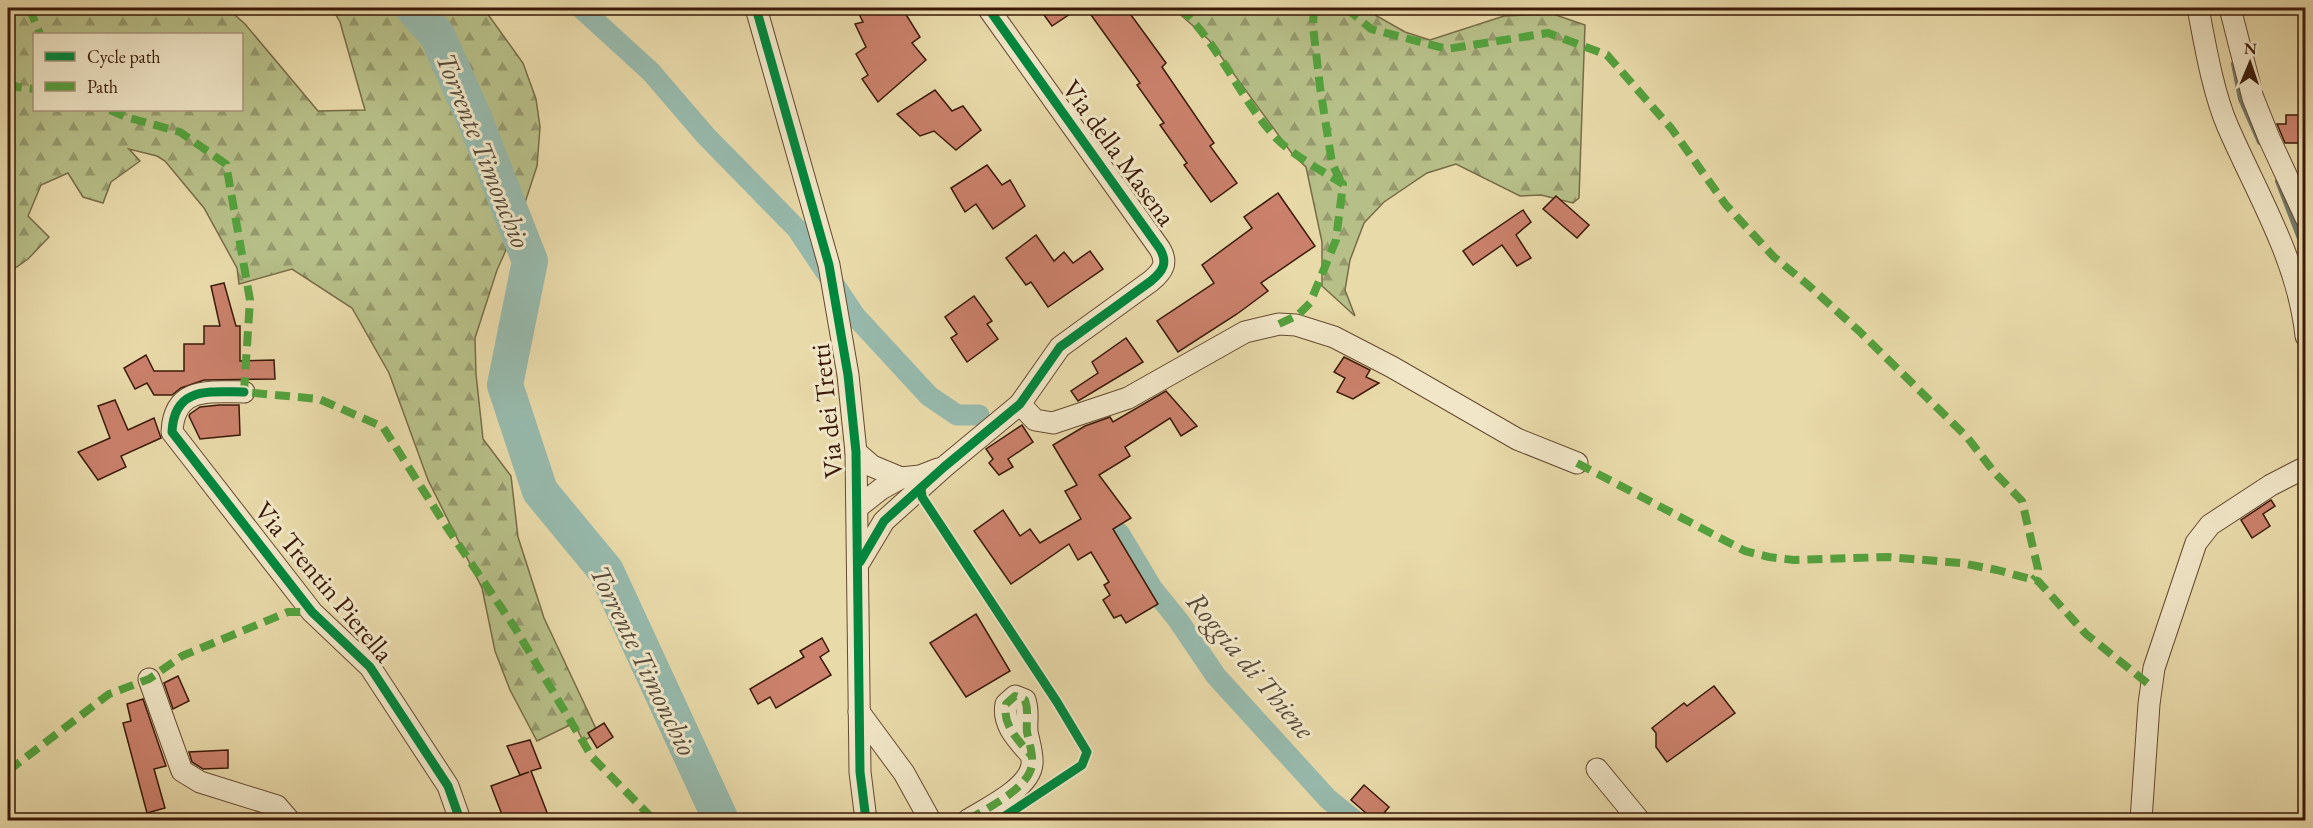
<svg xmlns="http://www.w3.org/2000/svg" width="2313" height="828" viewBox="0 0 2313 828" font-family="'EB Garamond',serif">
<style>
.forest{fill:url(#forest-firs);stroke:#786c48;stroke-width:1.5;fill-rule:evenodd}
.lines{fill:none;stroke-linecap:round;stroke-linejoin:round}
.stream{stroke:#727a6b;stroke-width:6}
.canal{stroke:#97baad;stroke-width:21}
.river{stroke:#97baad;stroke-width:36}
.building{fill:#cb816c;stroke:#3a1907;stroke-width:1.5}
.minor-casing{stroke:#664930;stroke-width:23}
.minor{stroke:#f1e7c8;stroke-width:21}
.quiet{stroke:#54a13d;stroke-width:8;stroke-dasharray:15 8;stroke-linecap:butt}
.cycleway-casing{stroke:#f1e7c8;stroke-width:13}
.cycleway{stroke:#00873e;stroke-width:9}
.labels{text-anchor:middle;stroke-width:6;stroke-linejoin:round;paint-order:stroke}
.street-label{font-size:27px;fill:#3a1907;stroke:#f1e7c8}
.water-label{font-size:28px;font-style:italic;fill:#564939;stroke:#f1e7c8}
</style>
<defs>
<pattern id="forest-firs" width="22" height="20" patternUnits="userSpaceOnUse" patternTransform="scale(1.5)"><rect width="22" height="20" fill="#b7bf88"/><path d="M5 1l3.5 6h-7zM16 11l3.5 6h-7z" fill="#969a6d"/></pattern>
</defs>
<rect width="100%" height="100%" fill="#e9daaa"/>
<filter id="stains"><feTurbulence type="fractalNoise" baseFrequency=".00333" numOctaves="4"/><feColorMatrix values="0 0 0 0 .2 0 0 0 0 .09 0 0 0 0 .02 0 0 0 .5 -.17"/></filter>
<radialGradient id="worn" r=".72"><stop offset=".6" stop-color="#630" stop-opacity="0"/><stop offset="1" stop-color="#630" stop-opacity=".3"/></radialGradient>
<g class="forest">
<path d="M 8,8 L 227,8 L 245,24 L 318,111 L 365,110 L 340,22 L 332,8 L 480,8 L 487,13 L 523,63 L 536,99 L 540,127 L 537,166 L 519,221 L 497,270 L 475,338 L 476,374 L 483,439 L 511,476 L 518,537 L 544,618 L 598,733 L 583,741 L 574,723 L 537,741 L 510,690 L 495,651 L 482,588 L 428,480 L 389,373 L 352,308 L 292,269 L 239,284 L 237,268 L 204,208 L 165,161 L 157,156 L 129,149 L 140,161 L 111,182 L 103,203 L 83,197 L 68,173 L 41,185 L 28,216 L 49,237 L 28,259 L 8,273 ZM 34,34 L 242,34 L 242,110 L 34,110 Z"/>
<path d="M 1173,8 L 1366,8 L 1368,11 L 1405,32 L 1430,40 L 1504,16 L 1553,14 L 1585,25 L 1579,198 L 1573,203 L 1541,195 L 1520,196 L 1456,164 L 1427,173 L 1384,202 L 1364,223 L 1350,260 L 1345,290 L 1355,316 L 1322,286 L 1322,242 L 1306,167 L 1293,155 L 1209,40 Z"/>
</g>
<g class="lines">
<g class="stream">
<path d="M 2234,64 L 2241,99 L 2260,142"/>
<path d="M 2278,181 L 2306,254"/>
</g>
<g class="canal">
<path d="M 581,8 L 651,72 L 706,136 L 797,229 L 856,317 L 929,396 L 957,415 L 979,415"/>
<path d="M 1119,533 L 1152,588 L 1178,620 L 1216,676 L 1328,799 L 1354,820"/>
</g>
<path class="river" d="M 413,8 L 437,35 L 474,118 L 530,261 L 505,385 L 540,491 L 606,571 L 721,820"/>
</g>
<g class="building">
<path d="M 856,8 L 902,8 L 920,37 L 912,43 L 926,60 L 878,102 L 862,79 L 868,75 L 856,54 L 866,47 L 855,24 L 863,22 Z"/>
<path d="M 1039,8 L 1079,8 L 1052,26 Z"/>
<path d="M 1086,8 L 1126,8 L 1166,63 L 1162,67 L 1214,143 L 1210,146 L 1237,183 L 1211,202 L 1184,165 L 1187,163 L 1160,125 L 1164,123 L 1137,85 L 1140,83 Z"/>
<path d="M 935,90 L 952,111 L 963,106 L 981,130 L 956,150 L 934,131 L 920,136 L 897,114 Z"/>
<path d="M 2286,115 L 2306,115 L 2306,143 L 2285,143 L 2277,124 L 2286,124 Z"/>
<path d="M 987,165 L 1002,185 L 1010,180 L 1025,206 L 993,229 L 976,204 L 965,212 L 951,188 Z"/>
<path d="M 1278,193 L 1315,246 L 1261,283 L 1268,291 L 1237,314 L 1178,352 L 1157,321 L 1214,283 L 1202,265 L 1252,228 L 1244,217 Z"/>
<path d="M 1556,196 L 1589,225 L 1577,238 L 1543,209 Z"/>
<path d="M 1523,210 L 1531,222 L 1516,235 L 1531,258 L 1517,266 L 1502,245 L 1473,265 L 1463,251 Z"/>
<path d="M 1036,235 L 1054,261 L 1064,252 L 1073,263 L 1090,251 L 1103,269 L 1048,307 L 1031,282 L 1026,285 L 1006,258 Z"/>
<path d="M 224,283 L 236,326 L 240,326 L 240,361 L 274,360 L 275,379 L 204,380 L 181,388 L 172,395 L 154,395 L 147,383 L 135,389 L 124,368 L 146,355 L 154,371 L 184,371 L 184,344 L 204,344 L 204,326 L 220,326 L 211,286 Z"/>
<path d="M 974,296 L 992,321 L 987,324 L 998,339 L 967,362 L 951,338 L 957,334 L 945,317 Z"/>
<path d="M 1126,338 L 1143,362 L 1078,401 L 1071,391 L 1098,373 L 1092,362 Z"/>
<path d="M 1344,357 L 1370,370 L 1366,377 L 1379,383 L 1353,399 L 1337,392 L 1345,378 L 1334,372 Z"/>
<path d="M 1166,391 L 1197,426 L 1181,436 L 1170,418 L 1125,447 L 1130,456 L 1099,475 L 1131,518 L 1113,529 L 1158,604 L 1126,623 L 1121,615 L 1114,618 L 1103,600 L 1110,595 L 1104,585 L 1109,582 L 1091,552 L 1078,560 L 1069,544 L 1011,584 L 974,531 L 1003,510 L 1020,536 L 1030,529 L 1040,543 L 1081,519 L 1065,491 L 1077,485 L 1053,445 L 1085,426 L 1110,417 L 1113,422 Z"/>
<path d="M 115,400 L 128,430 L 154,418 L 161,438 L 121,456 L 126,467 L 98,480 L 78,452 L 110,438 L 98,406 Z"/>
<path d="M 219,405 L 239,405 L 240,435 L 200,439 L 189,416 L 190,414 L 200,407 Z"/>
<path d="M 1022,425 L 1033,442 L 1008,459 L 1013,467 L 999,475 L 989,463 L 993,459 L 986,449 Z"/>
<path d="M 2271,500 L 2275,506 L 2263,514 L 2270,526 L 2252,538 L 2241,520 Z"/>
<path d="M 976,614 L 1010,671 L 966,697 L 930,643 Z"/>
<path d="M 822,638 L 829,651 L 820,657 L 831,675 L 776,708 L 770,697 L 758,704 L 750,689 L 804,657 L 800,651 Z"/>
<path d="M 178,676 L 189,701 L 173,709 L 164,683 Z"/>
<path d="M 1714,686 L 1735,713 L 1667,762 L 1656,747 L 1656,733 L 1652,728 L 1684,703 L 1687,706 Z"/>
<path d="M 143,699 L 166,766 L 154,769 L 165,808 L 147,813 L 123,723 L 131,721 L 127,704 Z"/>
<path d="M 604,723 L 613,737 L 597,748 L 588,733 Z"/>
<path d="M 530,740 L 541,768 L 531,771 L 548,815 L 533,820 L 504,820 L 491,786 L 529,772 L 520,775 L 507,746 Z"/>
<path d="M 228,750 L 228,768 L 203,769 L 192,762 L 189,752 Z"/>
<path d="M 1364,785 L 1389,807 L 1378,820 L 1374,820 L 1351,800 Z"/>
</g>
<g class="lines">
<g class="minor-casing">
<g id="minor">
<path d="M 756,8 L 829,265 L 848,375 L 856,452 L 860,772 L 866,820"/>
<path d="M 2198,8 C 2205,44 2213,93 2228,127 C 2258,196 2298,260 2306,336"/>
<path d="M 2230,8 L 2253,98 L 2269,138 L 2306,218"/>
<path d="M 244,392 C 209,392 174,386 172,432 L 312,612 L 370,667 L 448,786 L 460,820"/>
<path d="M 1020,404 L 1035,420 L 1053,423 L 1128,398 L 1245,332 L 1279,324 L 1296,325 L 1334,337 L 1392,367 L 1517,439 L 1577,463"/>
<path d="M 856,452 L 872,466 L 901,478"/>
<path d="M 858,507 L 881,489 L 901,478 L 920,476 L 938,469"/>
<path d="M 860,561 L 884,521 L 944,467 L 1020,404 L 1060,347 L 1151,281 C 1163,271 1168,263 1160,249 L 988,8"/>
<path d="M 149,679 L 182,771 L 200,782 L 277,806 L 289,820"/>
<path d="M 859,712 L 904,773 L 930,820"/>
<path d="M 1597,769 L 1639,820"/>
<path d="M 968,820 C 987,808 1030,788 1032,764 C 1033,754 1029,742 1027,732 C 1026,721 1029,711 1025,700 L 1015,696 L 1006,704 C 1002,725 1018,740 1031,755"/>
<path d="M 2141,820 L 2149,704 L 2154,668 L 2196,543 L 2210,525 L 2271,485 L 2306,467"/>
</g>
</g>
<use href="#minor" class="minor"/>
<g class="quiet">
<path d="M 29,8 L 40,34"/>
<path d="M 1180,8 C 1220,45 1240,100 1278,140 C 1292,154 1325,173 1343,184 L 1336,240 L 1310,303 L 1298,315 L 1279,324"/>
<path d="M 1314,8 L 1313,26 L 1320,87 L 1332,163 L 1342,184"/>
<path d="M 1346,8 L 1371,29 L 1447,49 L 1548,33 L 1607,55 L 1671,128 L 1726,205 L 1774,257 L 1807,284 L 1859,331 L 1967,437 L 1994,472 L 2022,501 L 2038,569 L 2037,576 L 2033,580"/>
<path d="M 8,82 L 17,87 L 34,89"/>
<path d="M 110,110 L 126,117 L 180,132 L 226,164 L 250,300 L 244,392 L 319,399 L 383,427 L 446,526 L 515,628 L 592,757 L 654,820"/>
<path d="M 1577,463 L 1745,551 L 1769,557 L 1794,560 L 1888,557 L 1961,563 L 1997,570 L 2038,581 L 2086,634 L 2151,686"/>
<path d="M 8,771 L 109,694 L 149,679 L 182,656 L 288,612 L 312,612"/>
<path d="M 968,820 C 987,808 1030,788 1032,764 C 1033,754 1029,742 1027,732 C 1026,721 1029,711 1025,700 L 1015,696 L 1006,704 C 1002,725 1018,740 1031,755"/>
</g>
<g class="cycleway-casing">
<g id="cycleway">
<path d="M 756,8 L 829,265 L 848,375 L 856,452 L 860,772 L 866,820"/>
<path d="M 244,392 C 209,392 174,386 172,432 L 312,612 L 370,667 L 448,786 L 460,820"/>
<path d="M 921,488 L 922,497 L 1057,702 L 1087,752 L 1082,765 L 999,820"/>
<path d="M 860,562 L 884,521 L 944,467 L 1020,404 L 1060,347 L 1151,281 C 1163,271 1168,263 1160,249 L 988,8"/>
</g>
</g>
<use href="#cycleway" class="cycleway"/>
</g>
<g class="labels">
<g class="street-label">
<text transform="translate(1119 153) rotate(54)" y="9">Via della Masena</text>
<text transform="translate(827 411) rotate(-96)" y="9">Via dei Tretti</text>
<text transform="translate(324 582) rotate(50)" y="9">Via Trentin Pierella</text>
</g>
<g class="water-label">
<text transform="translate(484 150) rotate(68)" y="10">Torrente Timonchio</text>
<text transform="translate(644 660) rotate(64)" y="10">Torrente Timonchio</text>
<text transform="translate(1251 665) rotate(50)" y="10">Roggia di Thiene</text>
</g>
</g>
<rect width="2313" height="828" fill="none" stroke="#e9daaa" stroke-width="30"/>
<rect x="9" y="9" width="2295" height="810" fill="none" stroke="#3a1907" stroke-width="3"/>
<rect x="15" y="15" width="2283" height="798" fill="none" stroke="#3a1907" stroke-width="1.5"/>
<rect x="33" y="33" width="210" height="78" fill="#f1e7c8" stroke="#a8957b" stroke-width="1.5"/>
<rect x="45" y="52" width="30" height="9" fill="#00873e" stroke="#a8957b" stroke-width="1.5"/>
<text x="87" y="63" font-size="18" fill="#3a1907">Cycle path</text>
<rect x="45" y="82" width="30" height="9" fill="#54a13d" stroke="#a8957b" stroke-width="1.5"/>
<text x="87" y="93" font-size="18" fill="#3a1907">Path</text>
<g transform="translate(2250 63) rotate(2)" stroke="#f1e7c8" stroke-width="4.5" paint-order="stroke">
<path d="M0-4.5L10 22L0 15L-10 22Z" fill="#3a1907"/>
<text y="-9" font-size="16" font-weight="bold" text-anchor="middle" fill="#3a1907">N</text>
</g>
<rect width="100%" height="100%" filter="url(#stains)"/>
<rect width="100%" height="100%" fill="url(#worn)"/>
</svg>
